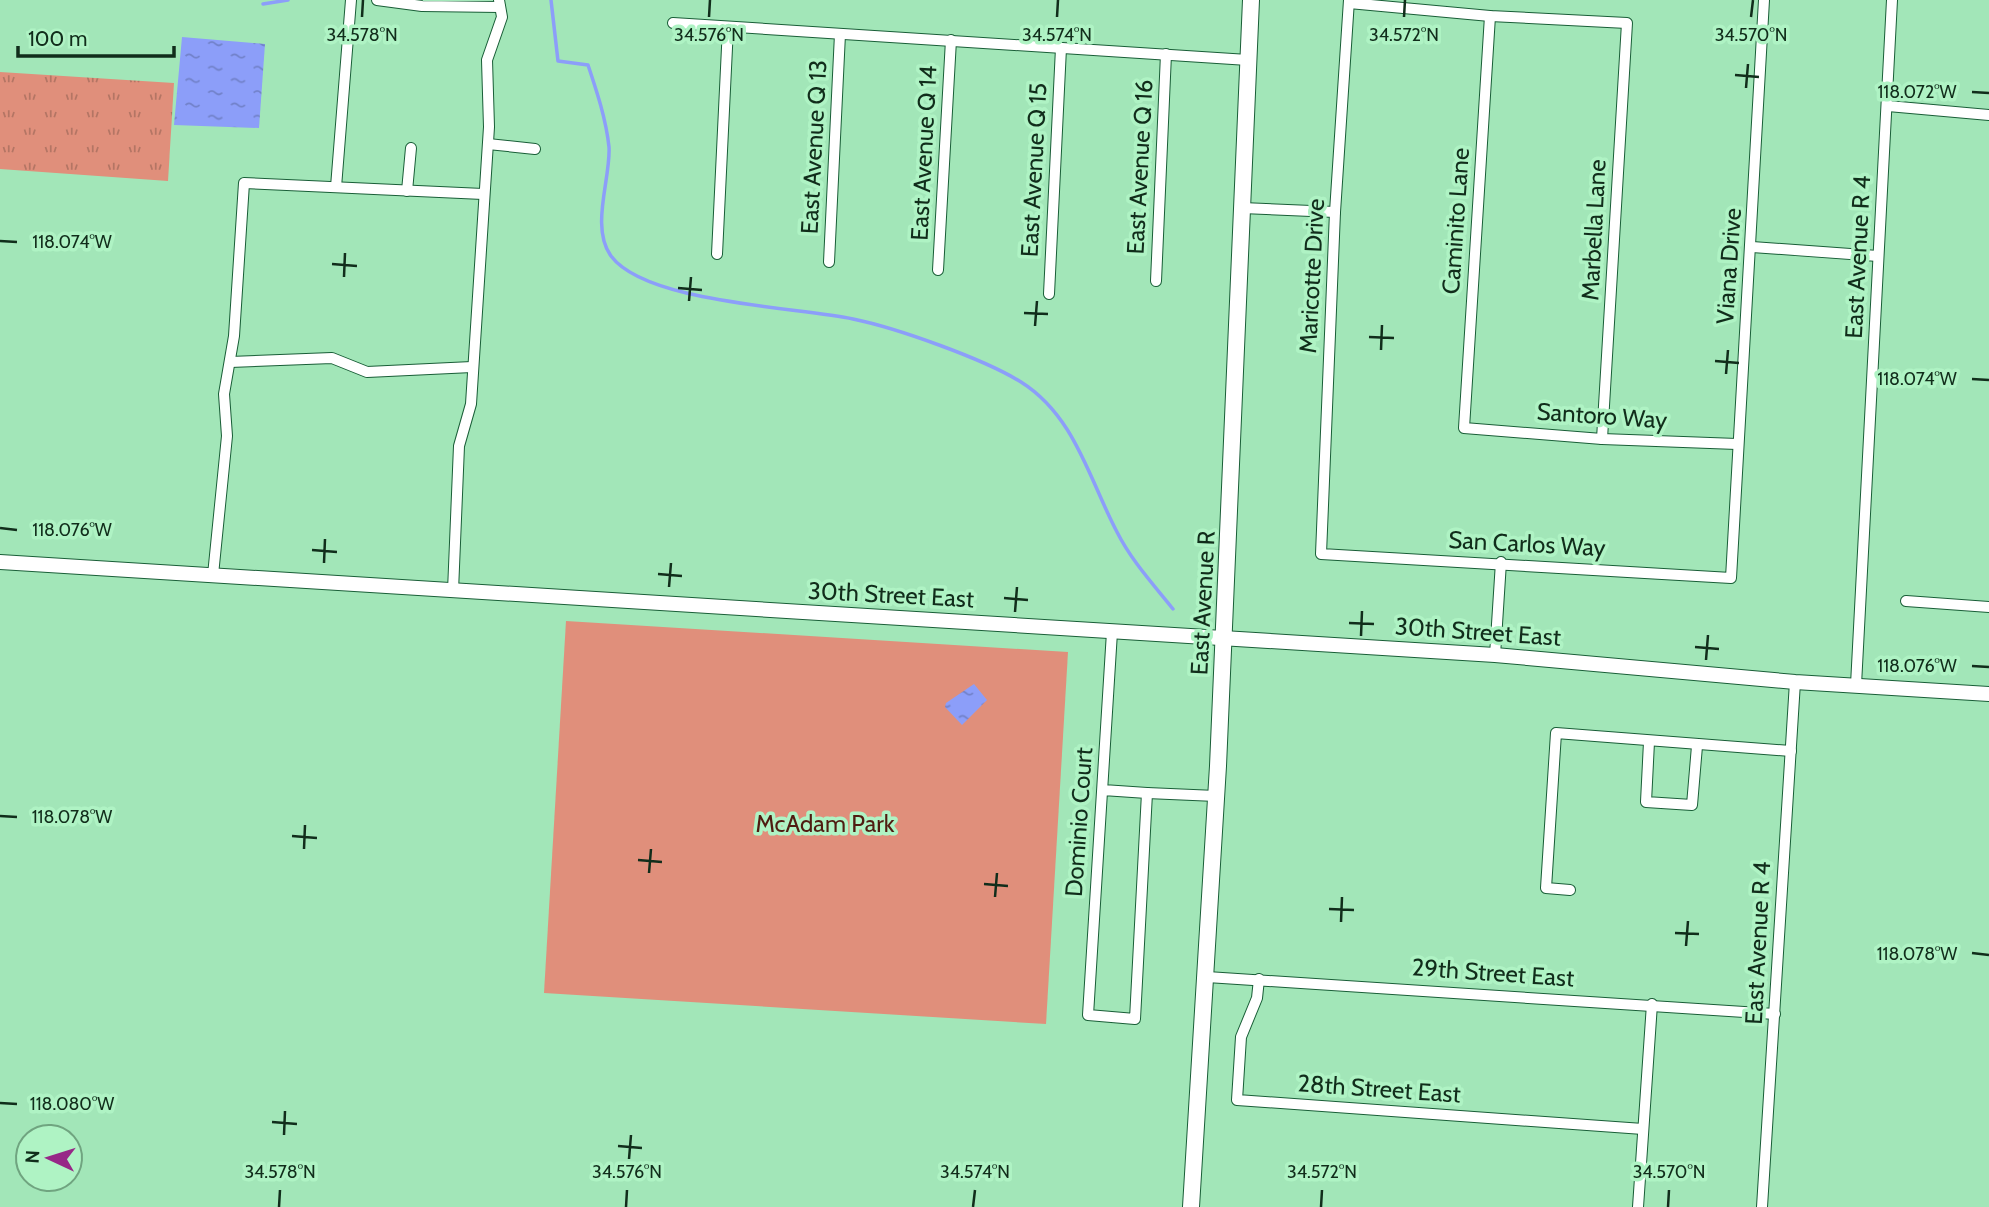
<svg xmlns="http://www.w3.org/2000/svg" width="1989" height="1207" viewBox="0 0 1989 1207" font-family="Cabin,sans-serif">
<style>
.grass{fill:url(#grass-tufts)}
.park{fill:#e08f7b}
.water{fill:url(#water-ripples)}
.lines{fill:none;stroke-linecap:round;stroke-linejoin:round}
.stream{stroke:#8c9ef9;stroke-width:3.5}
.minor-casing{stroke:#195e37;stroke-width:12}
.tertiary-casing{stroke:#195e37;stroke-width:16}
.secondary-casing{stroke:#195e37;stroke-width:18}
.minor{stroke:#fff;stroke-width:10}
.tertiary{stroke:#fff;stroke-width:14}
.secondary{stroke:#fff;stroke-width:16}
.ticks{fill:none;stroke:#112d1b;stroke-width:2.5}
.labels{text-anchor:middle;stroke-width:7;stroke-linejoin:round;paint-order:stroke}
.street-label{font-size:24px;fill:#112d1b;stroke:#aff3c4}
.park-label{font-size:24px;fill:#4f1c11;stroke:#aff3c4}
.ticks-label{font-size:18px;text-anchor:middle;fill:#112d1b;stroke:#aff3c4;stroke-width:7;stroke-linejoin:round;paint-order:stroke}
</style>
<defs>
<pattern id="grass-tufts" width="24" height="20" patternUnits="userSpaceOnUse" patternTransform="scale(1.75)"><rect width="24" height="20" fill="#e08f7b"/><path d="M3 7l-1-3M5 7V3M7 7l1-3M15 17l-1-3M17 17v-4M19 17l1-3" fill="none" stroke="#b47564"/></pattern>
<pattern id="water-ripples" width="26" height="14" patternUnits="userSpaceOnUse" patternTransform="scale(1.75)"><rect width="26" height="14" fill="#8c9ef9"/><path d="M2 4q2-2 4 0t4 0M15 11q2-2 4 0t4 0" fill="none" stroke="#7181c9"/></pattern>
</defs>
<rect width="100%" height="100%" fill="#a2e6b8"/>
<path class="grass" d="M 0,72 L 174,83 L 168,181 L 0,169 Z"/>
<path class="park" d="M 566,621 L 1068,652 L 1046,1024 L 544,993 Z"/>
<g class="water">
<path d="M 182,37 L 265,44 L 259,128 L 174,125 Z"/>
<path d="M 974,684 L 987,700 L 962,725 L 945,707 L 946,703 Z"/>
</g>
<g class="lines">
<g class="stream">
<path d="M 551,0 L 558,61 L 588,65 C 597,92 606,119 609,147 C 611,178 590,227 611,256 C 646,303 796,307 853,319 C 897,328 984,359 1021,382 C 1075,416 1089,479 1117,532 C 1131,560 1153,584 1173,609"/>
<path d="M 263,4 L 288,0"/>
</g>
<g class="minor-casing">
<g id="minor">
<path d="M 377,0 L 422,6 L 500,7"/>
<path d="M 1349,0 L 1335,212 L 1321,554 L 1731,578 L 1764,0"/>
<path d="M 1349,3 L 1490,16 L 1627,23 L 1602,439"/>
<path d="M 1490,16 L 1464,428 L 1602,439 L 1737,444"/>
<path d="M 673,23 L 1248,60"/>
<path d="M 1888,106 L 1989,115"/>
<path d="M 488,144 L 535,149"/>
<path d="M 336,187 L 351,0"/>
<path d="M 407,191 L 411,148"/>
<path d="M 1242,208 L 1335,212"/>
<path d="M 1752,247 L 1878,256"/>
<path d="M 717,254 L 728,27"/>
<path d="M 829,262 L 840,34"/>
<path d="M 938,270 L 951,40"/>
<path d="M 1156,281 L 1166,54"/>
<path d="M 1049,294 L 1061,48"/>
<path d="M 230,362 L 332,358 L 367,372 L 472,367"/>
<path d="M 213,575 L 227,436 L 224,394 L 234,336 L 244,183 L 483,194"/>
<path d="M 453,591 L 459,446 L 471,404 L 489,127 L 487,60 L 502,17 L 499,0"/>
<path d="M 1906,601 L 1989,607"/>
<path d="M 1495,655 L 1501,562"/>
<path d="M 1856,685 L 1892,0"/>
<path d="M 1649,742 L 1646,802 L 1692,805 L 1697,746"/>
<path d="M 1103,790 L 1147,793 L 1135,1019 L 1088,1015 L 1112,632"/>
<path d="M 1147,793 L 1216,796"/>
<path d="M 1570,890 L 1546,888 L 1556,733 L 1791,751"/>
<path d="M 1207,977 L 1775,1014"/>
<path d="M 1259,979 L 1257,998 L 1241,1037 L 1237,1100 L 1643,1129"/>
<path d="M 1638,1207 L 1652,1004"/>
<path d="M 1762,1207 L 1795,682"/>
</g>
</g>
<g class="tertiary-casing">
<path id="tertiary" d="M 0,562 L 1495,655 L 1795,682 L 1989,694"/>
</g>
<g class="secondary-casing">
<path id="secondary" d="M 1191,1207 L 1218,766 L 1251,0"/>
</g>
<use href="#minor" class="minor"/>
<use href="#tertiary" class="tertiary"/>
<use href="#secondary" class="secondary"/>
</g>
<path class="ticks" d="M 362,17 L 363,0M 709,17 L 710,0M 1057,17 L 1058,0M 1404,17 L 1405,0M 1751,17 L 1753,0M 1735,75 L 1759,77M 1746,88 L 1748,64M 1972,92 L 1989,93M 0,241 L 17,242M 332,264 L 357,266M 344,277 L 345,253M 678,288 L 702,290M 689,301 L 691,277M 1024,313 L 1048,314M 1035,326 L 1037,301M 1369,337 L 1394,338M 1381,350 L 1382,325M 1715,361 L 1739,363M 1726,374 L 1728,350M 1972,379 L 1989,380M 0,528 L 17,530M 312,550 L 337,552M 324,563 L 325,539M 658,574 L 682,576M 669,587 L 671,563M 1004,598 L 1028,600M 1015,612 L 1017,587M 1349,623 L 1374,624M 1361,636 L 1362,611M 1695,647 L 1719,649M 1706,660 L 1708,635M 1972,666 L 1989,667M 0,816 L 17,817M 292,836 L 317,838M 304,849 L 305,825M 638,860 L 662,862M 649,873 L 651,849M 984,884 L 1008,886M 995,897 L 997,873M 1329,909 L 1354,910M 1341,922 L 1342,897M 1675,933 L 1699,934M 1686,946 L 1688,921M 1972,953 L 1989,955M 0,1103 L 17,1104M 272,1122 L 297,1124M 284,1135 L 285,1111M 618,1146 L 642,1148M 629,1159 L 631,1135M 279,1207 L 280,1190M 626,1207 L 627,1190M 973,1207 L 975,1190M 1321,1207 L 1322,1190M 1668,1207 L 1669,1190"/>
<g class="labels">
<g class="street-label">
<text transform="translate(814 147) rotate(-87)" y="8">East Avenue Q 13</text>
<text transform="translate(924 153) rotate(-87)" y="8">East Avenue Q 14</text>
<text transform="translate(1140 167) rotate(-87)" y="8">East Avenue Q 16</text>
<text transform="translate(1034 170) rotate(-87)" y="8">East Avenue Q 15</text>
<text transform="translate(1456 221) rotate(-86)" y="8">Caminito Lane</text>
<text transform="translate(1594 230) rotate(-87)" y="8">Marbella Lane</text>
<text transform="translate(1858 257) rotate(-87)" y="8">East Avenue R 4</text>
<text transform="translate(1729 266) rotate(-86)" y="8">Viana Drive</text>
<text transform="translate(1312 276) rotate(-87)" y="8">Maricotte Drive</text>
<text transform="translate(1602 416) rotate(4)" y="8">Santoro Way</text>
<text transform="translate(1527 544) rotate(3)" y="8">San Carlos Way</text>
<text transform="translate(891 595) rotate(3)" y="8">30th Street East</text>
<text transform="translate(1203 603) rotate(-87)" y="8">East Avenue R</text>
<text transform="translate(1478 632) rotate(4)" y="8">30th Street East</text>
<text transform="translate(1079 822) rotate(-86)" y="8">Dominio Court</text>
<text transform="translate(1758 943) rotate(-87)" y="8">East Avenue R 4</text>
<text transform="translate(1493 973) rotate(4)" y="8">29th Street East</text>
<text transform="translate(1379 1089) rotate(4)" y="8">28th Street East</text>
</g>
<g class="park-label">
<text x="825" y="832">McAdam Park</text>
</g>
</g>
<g class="ticks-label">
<text x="362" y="41">34.578°N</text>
<text x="709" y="41">34.576°N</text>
<text x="1057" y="41">34.574°N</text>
<text x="1404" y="41">34.572°N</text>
<text x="1751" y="41">34.570°N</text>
<text x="1917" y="98">118.072°W</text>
<text x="72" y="248">118.074°W</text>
<text x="1917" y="385">118.074°W</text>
<text x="72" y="536">118.076°W</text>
<text x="1917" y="672">118.076°W</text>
<text x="72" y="823">118.078°W</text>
<text x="1917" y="960">118.078°W</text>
<text x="72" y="1110">118.080°W</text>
<text x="280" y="1178">34.578°N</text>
<text x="627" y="1178">34.576°N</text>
<text x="975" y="1178">34.574°N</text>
<text x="1322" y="1178">34.572°N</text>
<text x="1669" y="1178">34.570°N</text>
</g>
<g transform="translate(49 1158) rotate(274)"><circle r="33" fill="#aff3c4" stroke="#70a480" stroke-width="2"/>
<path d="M0-5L12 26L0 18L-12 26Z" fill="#972787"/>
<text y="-10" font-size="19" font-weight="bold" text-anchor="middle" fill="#112d1b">N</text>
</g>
<path d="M18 46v10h156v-10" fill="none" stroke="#112d1b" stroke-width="3.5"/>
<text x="28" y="46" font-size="21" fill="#112d1b" stroke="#aff3c4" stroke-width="5" paint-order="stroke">100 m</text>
</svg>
